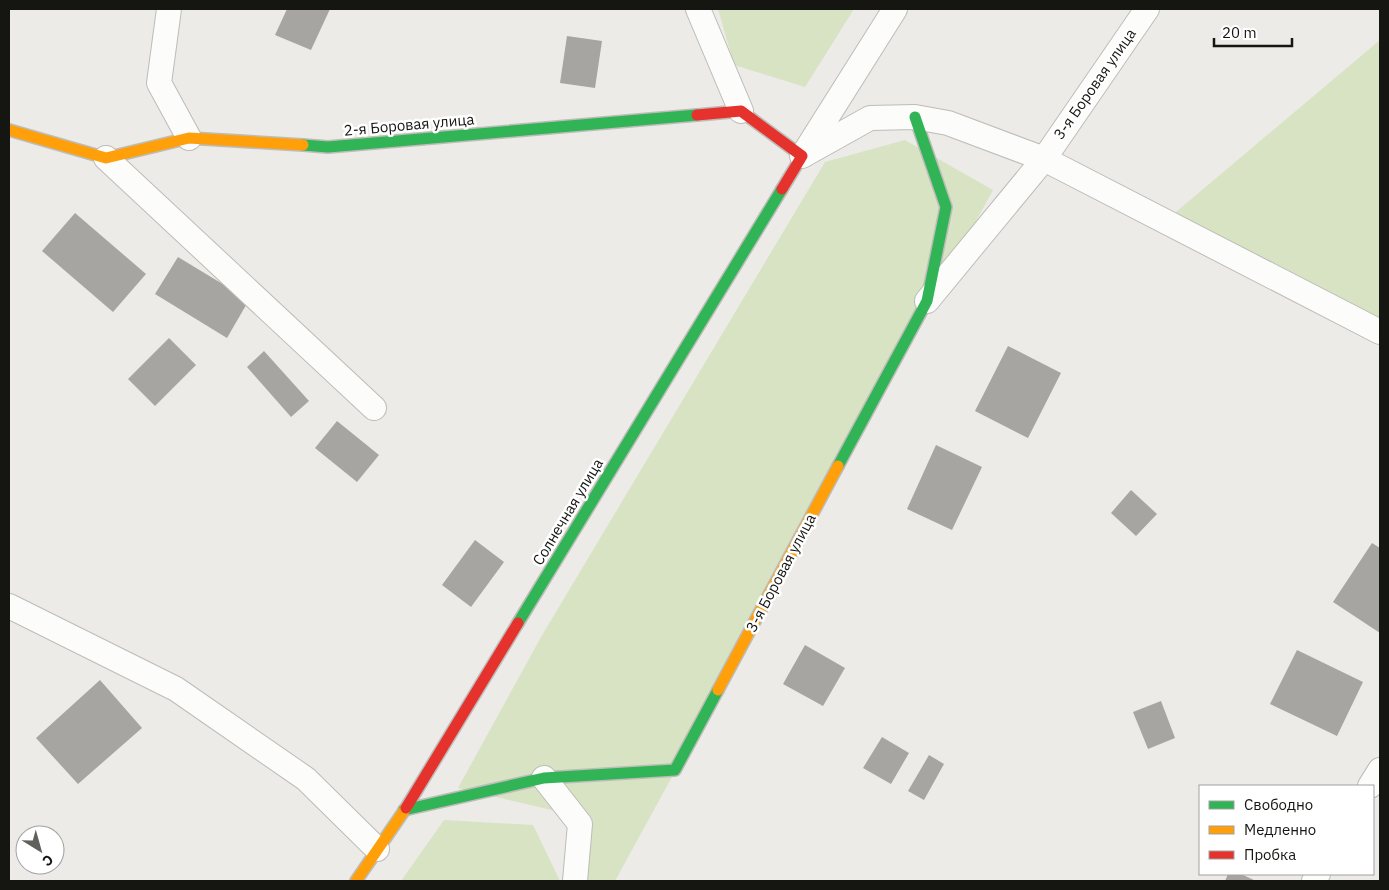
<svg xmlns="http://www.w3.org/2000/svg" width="1389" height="890" viewBox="0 0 1389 890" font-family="'IBM Plex Sans',sans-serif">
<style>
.green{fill:#d8e3c4}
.building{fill:#a6a5a2}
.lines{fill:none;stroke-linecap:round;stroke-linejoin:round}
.street-casing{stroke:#bdbcb9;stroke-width:26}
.fast-casing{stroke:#bdbcb9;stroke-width:14}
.slow-casing{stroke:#bdbcb9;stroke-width:14}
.jam-casing{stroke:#bdbcb9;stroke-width:14}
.street{stroke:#fcfcfb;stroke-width:24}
.fast{stroke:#30b455;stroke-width:11}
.slow{stroke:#ff9f0a;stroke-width:11}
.jam{stroke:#e5322d;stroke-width:11}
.labels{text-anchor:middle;stroke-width:5;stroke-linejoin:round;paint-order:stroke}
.street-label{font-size:15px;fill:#151512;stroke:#fff}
</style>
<rect width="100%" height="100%" fill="#ecebe7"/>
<g class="green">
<path d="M 718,9 L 854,9 L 805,87 L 734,65 Z"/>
<path d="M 1380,40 L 1380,323 L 1170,217 Z"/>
<path d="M 905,140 L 993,190 L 615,881 L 581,881 L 573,815 L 458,788 L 541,637 L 825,162 Z"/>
<path d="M 444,820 L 533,825 L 560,881 L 401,881 Z"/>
</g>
<g class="building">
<path d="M 287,9 L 330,9 L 311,50 L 275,35 Z"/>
<path d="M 567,36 L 602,41 L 595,88 L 560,83 Z"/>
<path d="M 75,213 L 146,274 L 113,312 L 42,251 Z"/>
<path d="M 178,257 L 249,300 L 227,338 L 155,294 Z"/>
<path d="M 169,338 L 196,365 L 155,406 L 128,379 Z"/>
<path d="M 1008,346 L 1061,373 L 1028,438 L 975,411 Z"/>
<path d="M 264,351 L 309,401 L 291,417 L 247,367 Z"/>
<path d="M 337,421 L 379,455 L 357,482 L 315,448 Z"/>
<path d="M 936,445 L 982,467 L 952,530 L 907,509 Z"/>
<path d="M 1131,490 L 1157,514 L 1136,536 L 1111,513 Z"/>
<path d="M 475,540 L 504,562 L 471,607 L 442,585 Z"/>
<path d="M 1372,543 L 1380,548 L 1380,633 L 1333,602 Z"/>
<path d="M 805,645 L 845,668 L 823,706 L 783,684 Z"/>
<path d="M 1297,650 L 1363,682 L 1337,736 L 1270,704 Z"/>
<path d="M 100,680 L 142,728 L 78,784 L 36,738 Z"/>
<path d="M 1161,701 L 1175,738 L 1148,749 L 1133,712 Z"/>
<path d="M 882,737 L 909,753 L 891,784 L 863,768 Z"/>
<path d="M 929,755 L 944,764 L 924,800 L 908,791 Z"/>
<path d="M 1228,874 L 1241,874 L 1256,881 L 1225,881 Z"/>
</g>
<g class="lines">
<g class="street-casing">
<g id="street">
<path d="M 169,9 L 159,83 L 189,138"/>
<path d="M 698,9 L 741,111"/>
<path d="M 803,155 L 895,9"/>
<path d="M 802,156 L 870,118 L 915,117 L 948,123 L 1044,159 L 1380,332"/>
<path d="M 106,158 L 374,408"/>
<path d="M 927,301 L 1044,159 L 1147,9"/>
<path d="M 9,606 L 176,689 L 306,779 L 377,849"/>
<path d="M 544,778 L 580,824 L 575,881"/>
<path d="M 1370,786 L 1380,770"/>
<path d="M 1314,881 L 1318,874"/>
</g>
</g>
<g class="fast-casing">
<g id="fast">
<path d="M 303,145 L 328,147 L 697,115"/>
<path d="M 838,466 L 927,301 L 946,207 L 915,117"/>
<path d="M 518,623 L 782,189"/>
<path d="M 404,810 L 544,778 L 675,770 L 718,690"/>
</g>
</g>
<g class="slow-casing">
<g id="slow">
<path d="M 9,130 L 106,158 L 189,138 L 303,145"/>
<path d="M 718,690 L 838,466"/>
<path d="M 356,881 L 406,808"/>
</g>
</g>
<g class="jam-casing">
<g id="jam">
<path d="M 697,115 L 741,111 L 802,156 L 782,189"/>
<path d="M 406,808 L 518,623"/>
</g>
</g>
<use href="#street" class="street"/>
<use href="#fast" class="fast"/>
<use href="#slow" class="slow"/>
<use href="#jam" class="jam"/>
</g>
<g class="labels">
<g class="street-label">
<text transform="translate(1095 84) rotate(-55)" y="5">3-я Боровая улица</text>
<text transform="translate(409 125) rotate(-5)" y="5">2-я Боровая улица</text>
<text transform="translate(568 512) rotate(-59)" y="5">Солнечная улица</text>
<text transform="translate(781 573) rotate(-62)" y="5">3-я Боровая улица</text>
</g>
</g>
<rect width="1389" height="890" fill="none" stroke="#151512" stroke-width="20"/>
<rect x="1199" y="785" width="175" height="90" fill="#ffffff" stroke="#a1a1a0"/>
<rect x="1209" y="801" width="25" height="8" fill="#30b455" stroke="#a1a1a0"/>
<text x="1244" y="810" font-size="15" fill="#151512">Свободно</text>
<rect x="1209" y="826" width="25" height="8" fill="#ff9f0a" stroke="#a1a1a0"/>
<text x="1244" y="835" font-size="15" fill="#151512">Медленно</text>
<rect x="1209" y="851" width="25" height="8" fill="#e5322d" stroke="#a1a1a0"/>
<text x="1244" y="860" font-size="15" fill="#151512">Пробка</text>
<g transform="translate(40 850) rotate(143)"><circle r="24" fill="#ffffff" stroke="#a1a1a0"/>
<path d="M0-4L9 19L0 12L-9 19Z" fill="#60605d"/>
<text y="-8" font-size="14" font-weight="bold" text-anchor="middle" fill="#151512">С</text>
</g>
<path d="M1214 38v8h78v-8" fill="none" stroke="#151512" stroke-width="2.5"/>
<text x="1222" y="38" font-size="15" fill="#151512" stroke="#ffffff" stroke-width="4" paint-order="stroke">20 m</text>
</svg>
